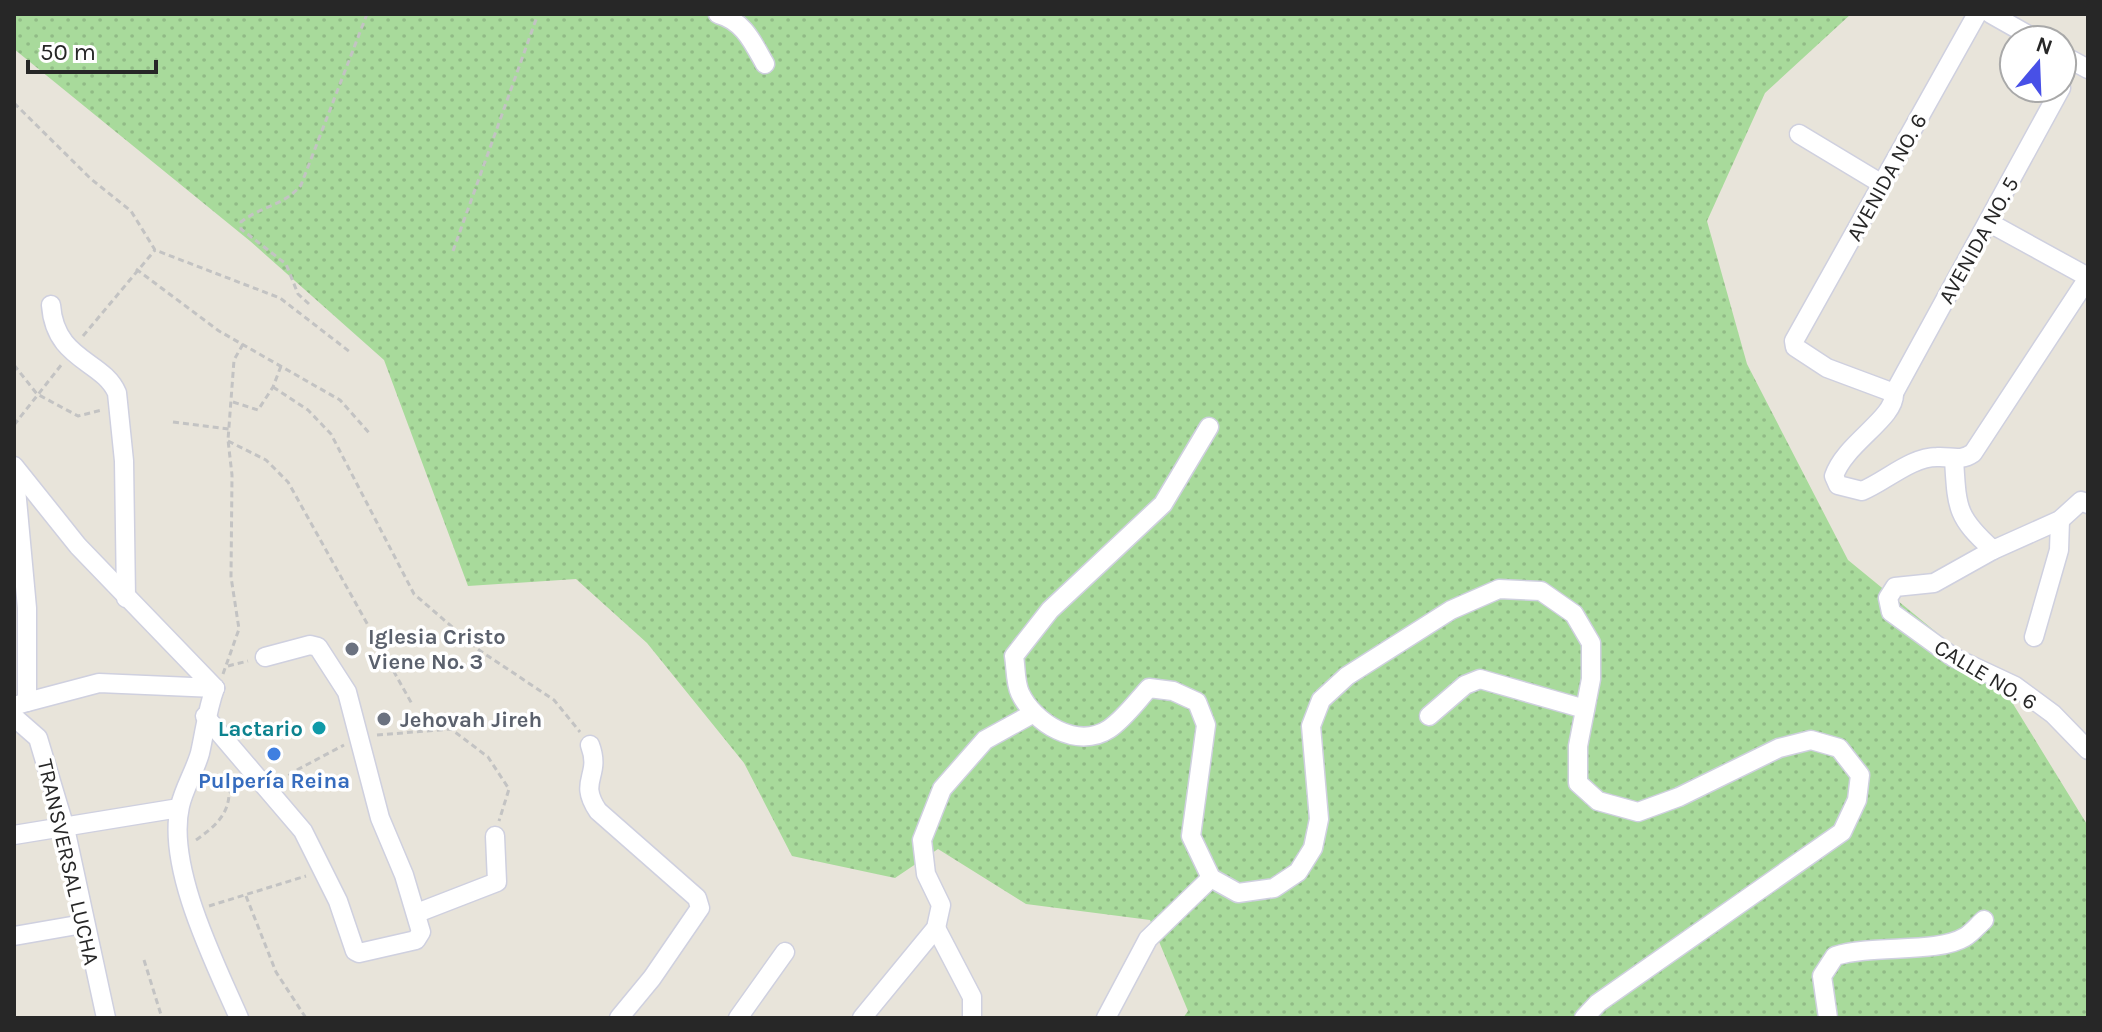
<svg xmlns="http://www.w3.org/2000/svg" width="2102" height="1032" viewBox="0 0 2102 1032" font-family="Karla,sans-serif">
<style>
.grass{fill:url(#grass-dots)}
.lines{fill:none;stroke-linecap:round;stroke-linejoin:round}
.minor-casing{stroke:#cfd0df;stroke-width:21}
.path{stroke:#c3c3c3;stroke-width:3;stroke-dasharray:6 4;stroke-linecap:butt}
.minor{stroke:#fff;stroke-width:18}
.worship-dot{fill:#6b7280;stroke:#fff;stroke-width:3}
.culture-dot{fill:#0f9aa8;stroke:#fff;stroke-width:3}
.shop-dot{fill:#3f7fe0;stroke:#fff;stroke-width:3}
.labels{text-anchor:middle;stroke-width:7;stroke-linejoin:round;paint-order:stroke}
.street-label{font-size:22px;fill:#272727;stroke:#fff}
.worship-label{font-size:22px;font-weight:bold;fill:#5b616d;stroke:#fff;text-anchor:start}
.culture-label{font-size:22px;font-weight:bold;fill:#0d838f;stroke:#fff;text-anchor:end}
.shop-label{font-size:22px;font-weight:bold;fill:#366cbe;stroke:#fff}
</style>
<defs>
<pattern id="grass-dots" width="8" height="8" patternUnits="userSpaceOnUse" patternTransform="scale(2)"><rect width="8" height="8" fill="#a8da9b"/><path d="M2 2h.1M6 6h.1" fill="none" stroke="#91bb86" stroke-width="1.8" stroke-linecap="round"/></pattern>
</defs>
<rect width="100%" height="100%" fill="#e8e4da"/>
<path class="grass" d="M 14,14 L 1851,14 L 1765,93 L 1707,221 L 1747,364 L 1848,560 L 2002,686 L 2088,826 L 2088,1018 L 1183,1018 L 1188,1011 L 1150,920 L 1026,904 L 938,849 L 895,878 L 792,856 L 744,763 L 647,643 L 576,579 L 468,586 L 384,360 L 250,241 L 14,49 Z"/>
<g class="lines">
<g class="minor-casing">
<g id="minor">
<path d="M 718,14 C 744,21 753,43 765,64"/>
<path d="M 1977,14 L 1794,341 L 1795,347 L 1827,368 L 1894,393 C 1896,418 1845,443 1834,476 L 1838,485 L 1862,491 C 1886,481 1911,457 1937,457 C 1951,456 1960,462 1973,453 L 2088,278"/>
<path d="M 1991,14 L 2037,40"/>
<path d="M 2062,55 L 2088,69"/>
<path d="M 1799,134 L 1882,184"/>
<path d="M 1988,222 L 2088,277"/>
<path d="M 51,305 C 55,361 103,360 117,393 L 124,461 L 126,598"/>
<path d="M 1894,393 L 2061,88"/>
<path d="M 1209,427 L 1163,504 L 1050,610 L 1014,656 C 1016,667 1015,682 1020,693 C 1034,723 1077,750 1109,729 C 1124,719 1137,701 1149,688 L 1173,691 L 1197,702 L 1206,725 L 1191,836 L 1211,878 L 1238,893 L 1274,888 L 1298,872 L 1313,848 L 1319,819 L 1311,726 L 1321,700 L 1347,676 L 1451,610 L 1499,589 L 1541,591 L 1574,614 L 1591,643 L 1591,679 L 1578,746 L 1578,783 L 1598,801 L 1638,812 L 1679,797 L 1779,748 L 1811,740 L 1839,748 L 1860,775 L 1857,800 L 1842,832 L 1598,1003 L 1584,1018"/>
<path d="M 1954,459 C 1957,508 1956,517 1993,550 L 2060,520 L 2081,501 L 2088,504"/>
<path d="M 14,466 L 78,546 L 215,688"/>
<path d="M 1993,550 L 1934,583 L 1895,587 L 1888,598 L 1891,612 L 1953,657 L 2015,686 L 2053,714 L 2088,750"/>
<path d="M 2034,637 L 2059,550 L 2060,520"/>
<path d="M 215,688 C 207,710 205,731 200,753 C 195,771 184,788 180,806 C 166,867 215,963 239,1018"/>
<path d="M 27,702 L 99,683 L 215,688"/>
<path d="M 14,706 L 27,702 L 27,608 L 14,467"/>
<path d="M 205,716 L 303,831 L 338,901 L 355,951 L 359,953 L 416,940 L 421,932 L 404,875 L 380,818 L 347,692 L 318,647 L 310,645 L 265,657"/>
<path d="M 1429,716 L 1465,685 L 1480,679 L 1585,709"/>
<path d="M 14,717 L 38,738 L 65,828 L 106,1018"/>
<path d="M 590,745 C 602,777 577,780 598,811 L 697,898 L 700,908 L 652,978 L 619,1018"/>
<path d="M 14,835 L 179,808"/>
<path d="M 417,913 L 497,882 L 495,836"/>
<path d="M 936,928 L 972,997 L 972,1018"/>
<path d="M 14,936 L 83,924"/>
<path d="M 738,1018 L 785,952"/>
<path d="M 862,1018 L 936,928 L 941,905 L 926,874 L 922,840 L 942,789 L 985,740 L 1032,714"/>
<path d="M 1106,1018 L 1148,939 L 1211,878"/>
<path d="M 1828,1018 L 1822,976 L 1835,956 C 1873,944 1937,954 1965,937 C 1972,933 1978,925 1984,920"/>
</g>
</g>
<g class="path">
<path d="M 14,103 L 91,179 L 131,211 L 155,250 L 280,298 L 350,352"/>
<path d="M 453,251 L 538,14"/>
<path d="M 136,269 L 219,331 L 340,400 L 370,434"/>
<path d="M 309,304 L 298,294 L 286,264 L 241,229 L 241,222 C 261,206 284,206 301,185 L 367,14"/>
<path d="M 83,336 L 155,250"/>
<path d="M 14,365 L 37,394 L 78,416 L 102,410"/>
<path d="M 273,387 L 308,410 L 331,434 L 414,594 L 479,650 L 554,700 L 580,732"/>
<path d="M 233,402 L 258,410 L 273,387 L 281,366"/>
<path d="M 173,422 L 229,429"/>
<path d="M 14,425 L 62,364"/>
<path d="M 228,441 L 266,460 L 288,482 L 412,704"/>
<path d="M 228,666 L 248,661"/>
<path d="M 223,674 L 239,629 L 231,577 L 232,475 L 228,440 L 234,360 L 243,344"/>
<path d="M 377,735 L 451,729 L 488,757 L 509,789 L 499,821"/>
<path d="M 281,782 L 293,772 L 344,745"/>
<path d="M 196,840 C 213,828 229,815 229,793 L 242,784"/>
<path d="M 246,896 L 276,972 L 306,1018"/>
<path d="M 209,906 L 306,876"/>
<path d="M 144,960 L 162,1018"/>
</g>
<use href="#minor" class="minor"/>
</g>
<g class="worship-dot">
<circle cx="352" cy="649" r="8"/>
<circle cx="384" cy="719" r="8"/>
</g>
<circle class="culture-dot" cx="319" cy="728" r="8"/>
<circle class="shop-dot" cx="274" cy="754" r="8"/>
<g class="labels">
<g class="street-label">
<text transform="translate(1886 177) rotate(-61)" y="8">AVENIDA NO. 6</text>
<text transform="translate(1978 240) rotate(-61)" y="8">AVENIDA NO. 5</text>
<text transform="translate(1986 674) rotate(31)" y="8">CALLE NO. 6</text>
<text transform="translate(69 862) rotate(77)" y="8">TRANSVERSAL LUCHA</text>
</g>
<g class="worship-label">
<text x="368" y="644">Iglesia Cristo<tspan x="368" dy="25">Viene No. 3</tspan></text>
<text x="400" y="727">Jehovah Jireh</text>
</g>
<g class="culture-label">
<text x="303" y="736">Lactario</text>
</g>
<g class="shop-label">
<text x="274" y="788">Pulpería Reina</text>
</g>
</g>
<rect width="2102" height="1032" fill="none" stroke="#272727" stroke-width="32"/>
<g transform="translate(2038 64) rotate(19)"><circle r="38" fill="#ffffff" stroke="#a9a9a9" stroke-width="2"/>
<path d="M0-6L14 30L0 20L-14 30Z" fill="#4850e7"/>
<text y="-12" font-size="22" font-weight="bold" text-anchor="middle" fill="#272727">N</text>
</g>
<path d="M28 60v12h128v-12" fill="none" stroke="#272727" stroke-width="4"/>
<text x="40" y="60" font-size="24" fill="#272727" stroke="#ffffff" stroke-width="6" paint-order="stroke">50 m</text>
</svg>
